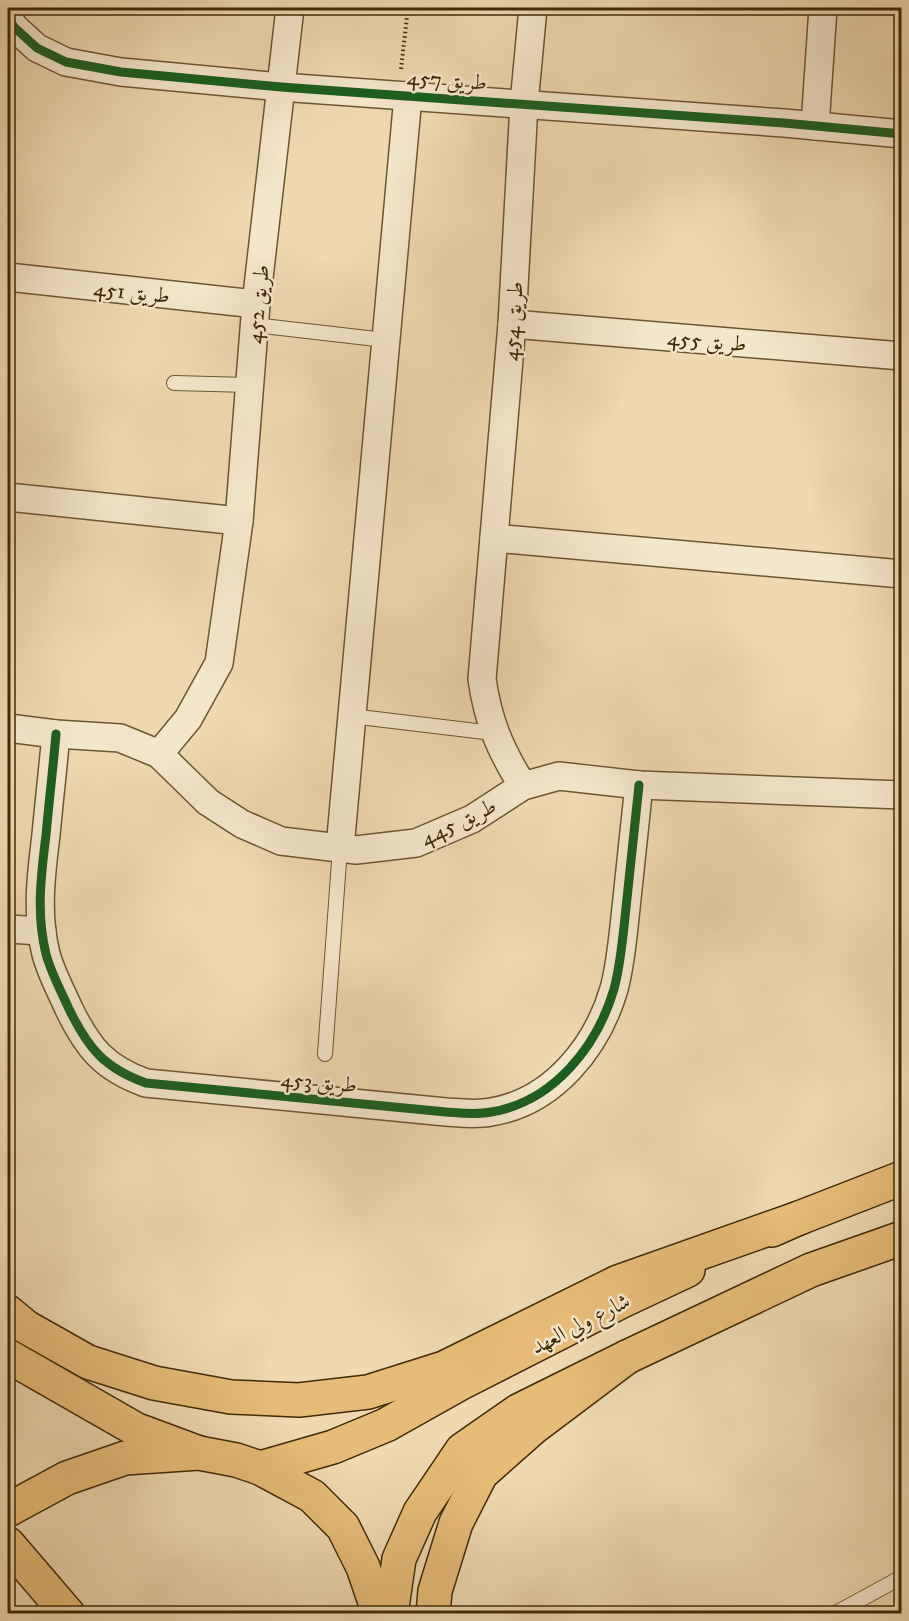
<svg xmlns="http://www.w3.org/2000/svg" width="909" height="1621" viewBox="0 0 909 1621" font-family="'IM FELL DW Pica',Amiri,serif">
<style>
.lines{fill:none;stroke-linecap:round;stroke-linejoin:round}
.lane-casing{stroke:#6c5631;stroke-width:16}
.street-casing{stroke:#6c5631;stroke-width:30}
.primary-casing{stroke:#402a07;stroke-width:36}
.highway-casing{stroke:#402a07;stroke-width:36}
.path{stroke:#402a07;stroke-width:4;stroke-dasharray:1.5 3;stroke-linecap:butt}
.lane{stroke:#f4e6cc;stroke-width:14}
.street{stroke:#f4e6cc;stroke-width:27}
.primary{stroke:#e7bc78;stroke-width:33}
.highway{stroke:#e7bc78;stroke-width:33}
.cycleway-casing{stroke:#f4e6cc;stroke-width:13}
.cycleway{stroke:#1b5e20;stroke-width:9}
.labels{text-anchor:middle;stroke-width:5;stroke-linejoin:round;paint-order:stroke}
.street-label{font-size:22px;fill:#402a07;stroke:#f4e6cc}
</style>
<rect width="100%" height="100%" fill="#eed9b0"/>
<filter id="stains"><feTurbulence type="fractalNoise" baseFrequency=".00333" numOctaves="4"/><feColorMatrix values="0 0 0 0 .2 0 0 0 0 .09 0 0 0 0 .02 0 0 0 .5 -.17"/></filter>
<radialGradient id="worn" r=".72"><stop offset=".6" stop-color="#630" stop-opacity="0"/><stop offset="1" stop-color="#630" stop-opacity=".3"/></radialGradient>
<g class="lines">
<g class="lane-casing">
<g id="lane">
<path d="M 254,325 L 385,340"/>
<path d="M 174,383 L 249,385"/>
<path d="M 351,716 L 493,733"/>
<path d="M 325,1054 L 340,848"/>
<path d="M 834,1614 L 902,1577"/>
</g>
</g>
<g class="street-casing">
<g id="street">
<path d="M 8,17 L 14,27 L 37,48 L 66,62 L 121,72 L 281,87 L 784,123 L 902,134"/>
<path d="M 815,126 L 823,8"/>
<path d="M 8,277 L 256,304"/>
<path d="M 512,324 L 902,356"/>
<path d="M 8,497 L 239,521"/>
<path d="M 494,538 L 902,574"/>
<path d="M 8,728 L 56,734 L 120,738 L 159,754 L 208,802 L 242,824 L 281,841 L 356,850 L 416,843 L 472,819 L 523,786 L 559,776 L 639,785 L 902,795"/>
<path d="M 56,734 C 53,768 49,802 46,835 C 41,875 36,914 46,954 C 51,973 61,991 69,1009 C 88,1048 104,1068 146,1083 L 446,1112 C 461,1113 476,1115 491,1112 C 553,1102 597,1047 614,989 C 621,963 623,935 626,908 C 630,867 635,826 639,785"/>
<path d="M 159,754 L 188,719 L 219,663 L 239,521 L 256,304 L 290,8"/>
<path d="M 523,786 C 500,750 488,721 482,679 L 512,324 L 524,104 L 533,8"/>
<path d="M 340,848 L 408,96"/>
<path d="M 8,929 L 42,931"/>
</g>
</g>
<g class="primary-casing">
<g id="primary">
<path d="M 772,1230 L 799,1218 L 902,1178"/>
<path d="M 260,1468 L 333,1447 L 386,1425 L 459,1384 L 622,1301 L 688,1270"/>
<path d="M 8,1510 L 67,1478 L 125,1458 L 199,1453 L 236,1460 L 260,1468 L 312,1496 L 343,1527 L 363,1567 L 379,1614"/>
<path d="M 391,1614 L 399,1559 L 420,1512 L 462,1450 L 518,1411 L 627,1357 L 811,1270 L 902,1238"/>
</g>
</g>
<g class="highway-casing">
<g id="highway">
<path d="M 8,1312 L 26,1327 L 88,1362 L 154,1383 L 231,1397 L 299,1400 L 368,1392 L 444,1368 L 618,1282 L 799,1218"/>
<path d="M 8,1356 L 137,1430 L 199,1453"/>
<path d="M 8,1544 L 68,1614"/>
<path d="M 433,1614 L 435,1591 L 456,1523 L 481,1474 L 534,1427 L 627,1357"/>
</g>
</g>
<path class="path" d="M 401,69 L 408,8"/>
<use href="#lane" class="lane"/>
<use href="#street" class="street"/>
<use href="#primary" class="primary"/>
<use href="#highway" class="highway"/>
<g class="cycleway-casing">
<g id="cycleway">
<path d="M 8,17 L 14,27 L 37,48 L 66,62 L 121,72 L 281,87 L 784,123 L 902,134"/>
<path d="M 56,734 C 53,768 49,802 46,835 C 41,875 36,914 46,954 C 51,973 61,991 69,1009 C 88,1048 104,1068 146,1083 L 446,1112 C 461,1113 476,1115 491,1112 C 553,1102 597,1047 614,989 C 621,963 623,935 626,908 C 630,867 635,826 639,785"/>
</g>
</g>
<use href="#cycleway" class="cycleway"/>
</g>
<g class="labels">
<g class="street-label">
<text transform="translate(447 79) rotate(4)" y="8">طريق 457</text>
<text transform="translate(132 291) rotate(6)" y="8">طريق 451</text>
<text transform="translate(257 304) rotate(-84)" y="8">طريق 452</text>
<text transform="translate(512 321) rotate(-86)" y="8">طريق 454</text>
<text transform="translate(707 340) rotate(5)" y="8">طريق 455</text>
<text transform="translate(458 821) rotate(-26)" y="8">طريق 445</text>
<text transform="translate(319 1081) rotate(5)" y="8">طريق 453</text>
<text transform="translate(580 1323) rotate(-27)" y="8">شارع ولي العهد</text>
</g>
</g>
<rect width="909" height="1621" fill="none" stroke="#eed9b0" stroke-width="30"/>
<rect x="9" y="9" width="891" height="1603" fill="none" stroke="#402a07" stroke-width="3"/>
<rect x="15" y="15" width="879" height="1591" fill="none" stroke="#402a07" stroke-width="1.5"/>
<rect width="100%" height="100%" filter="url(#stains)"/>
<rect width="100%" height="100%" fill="url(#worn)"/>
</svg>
